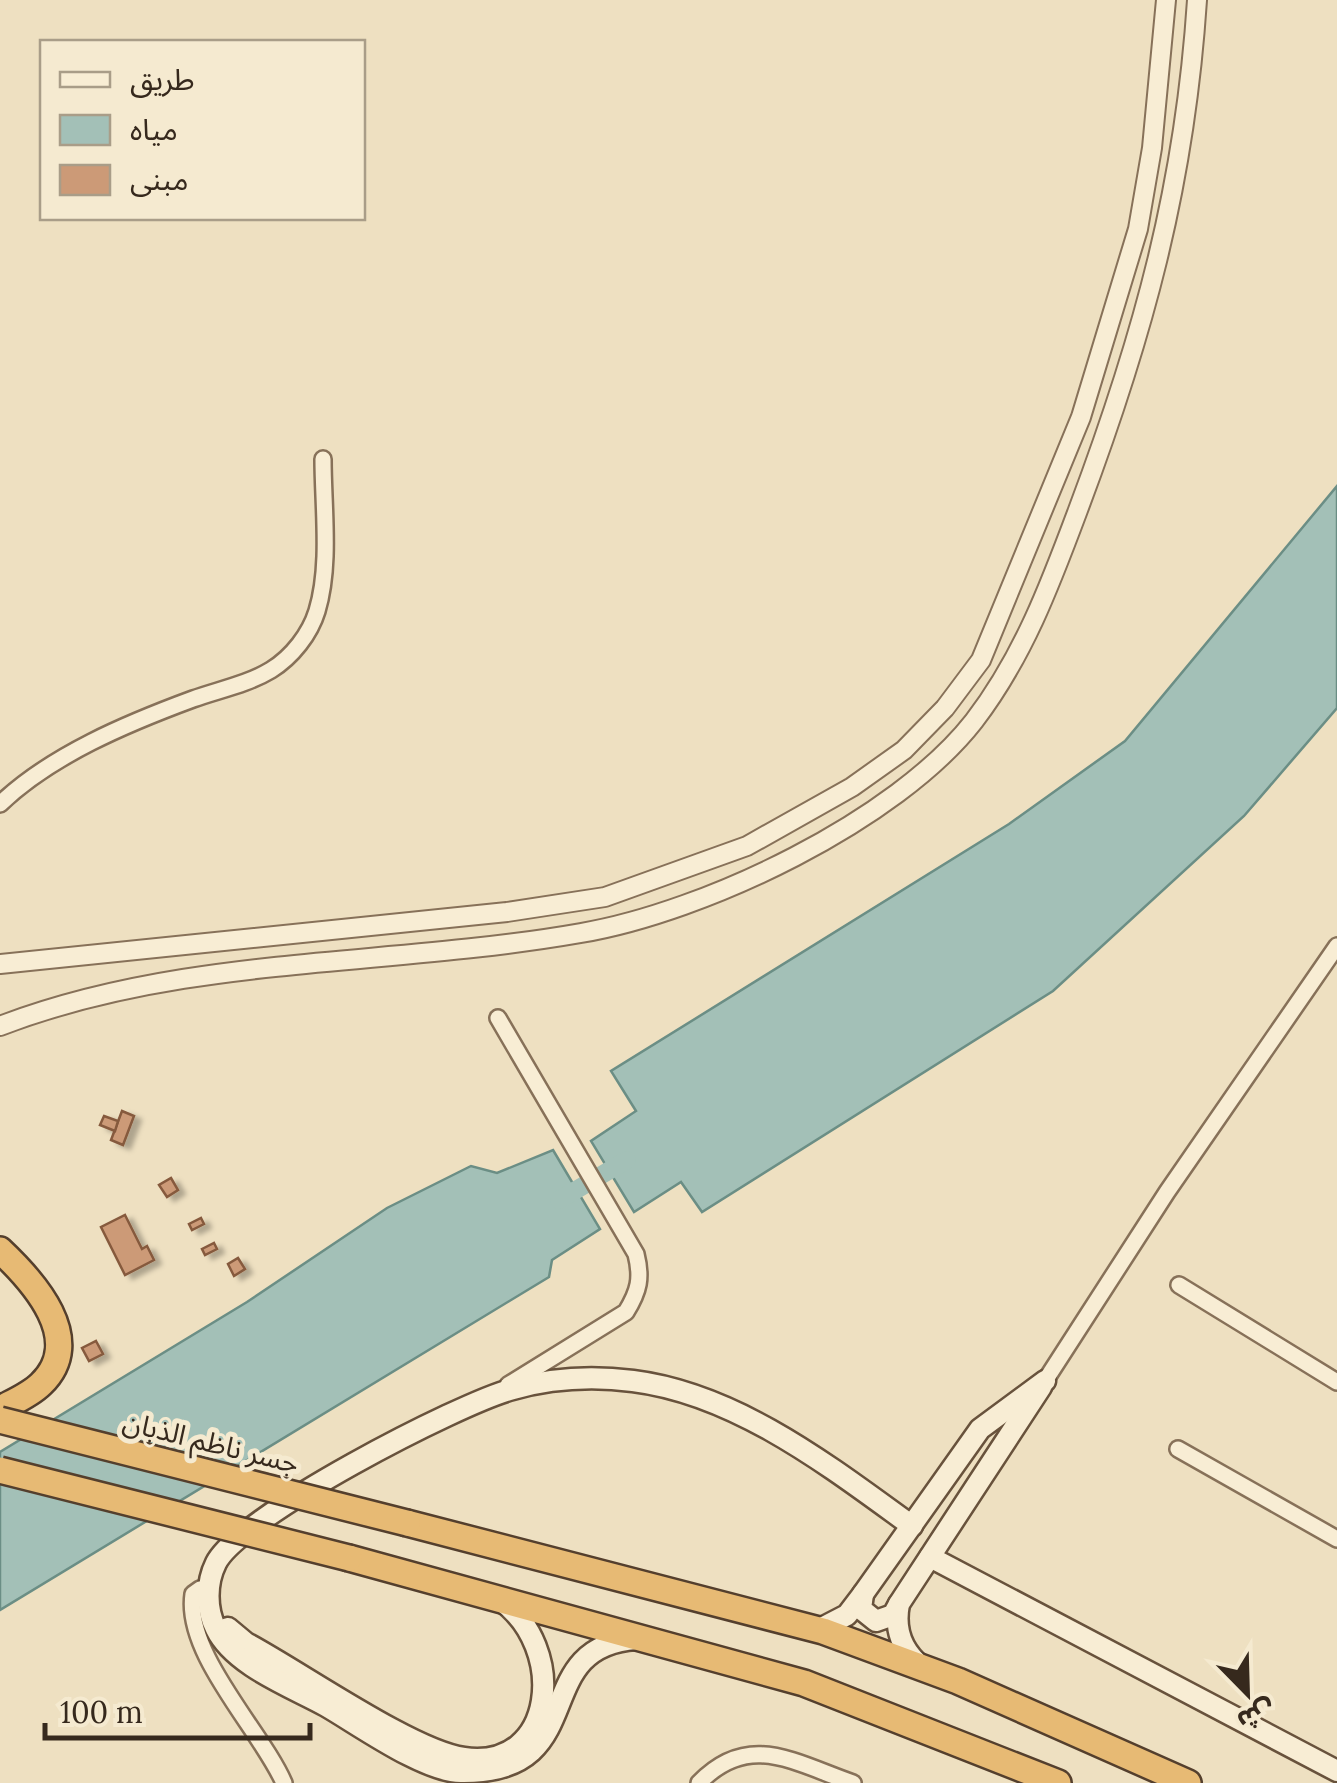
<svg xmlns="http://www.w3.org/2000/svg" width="1337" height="1783" viewBox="0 0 1337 1783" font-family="Lora,'Noto Sans Arabic',serif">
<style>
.water{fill:#a3c0b7;stroke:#6b8e85;stroke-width:2.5}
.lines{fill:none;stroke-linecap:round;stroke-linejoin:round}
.canal{stroke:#a3c0b7;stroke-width:18}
.building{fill:#cc9a77;stroke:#865a3e;stroke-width:2.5;filter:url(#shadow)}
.minor-casing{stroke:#877159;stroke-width:20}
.tertiary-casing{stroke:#877159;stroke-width:22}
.secondary-casing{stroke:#68523c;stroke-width:25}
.trunk-casing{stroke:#543f2d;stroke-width:30}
.minor{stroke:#f8edd4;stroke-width:15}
.tertiary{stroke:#f8edd4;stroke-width:18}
.secondary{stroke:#f8edd4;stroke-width:20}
.trunk{stroke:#e7ba74;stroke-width:25}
.trunk-bridge-casing{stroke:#543f2d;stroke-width:30;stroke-linecap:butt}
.trunk-bridge{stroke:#e7ba74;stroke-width:25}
.labels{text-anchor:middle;stroke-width:10;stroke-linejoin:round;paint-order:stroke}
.street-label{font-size:28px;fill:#36291d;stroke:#f5ead0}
</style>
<defs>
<filter id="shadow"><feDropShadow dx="7" dy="4" stdDeviation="2.5" flood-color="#0004"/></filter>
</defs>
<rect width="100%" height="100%" fill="#eee0c1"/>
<g class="water">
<path d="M 1337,486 L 1337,708 L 1244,816 L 1053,991 L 702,1212 L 681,1182 L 634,1212 L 591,1141 L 636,1111 L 611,1071 L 1009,824 L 1125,741 Z"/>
<path d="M 553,1150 L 600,1229 L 552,1260 L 549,1277 L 0,1610 L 0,1452 L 247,1302 L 387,1208 L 471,1166 L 497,1173 Z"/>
</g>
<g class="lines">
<path class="canal" d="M 559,1200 L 627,1160"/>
</g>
<g class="building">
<path d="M 122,1111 L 134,1116 L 123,1145 L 111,1140 Z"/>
<path d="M 104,1116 L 118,1121 L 115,1131 L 100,1125 Z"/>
<path d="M 171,1178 L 178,1190 L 167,1197 L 159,1185 Z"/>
<path d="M 125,1215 L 142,1249 L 147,1246 L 154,1260 L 125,1275 L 101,1227 Z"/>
<path d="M 201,1218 L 204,1224 L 192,1230 L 189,1224 Z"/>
<path d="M 214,1243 L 217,1249 L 205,1255 L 202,1249 Z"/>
<path d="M 238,1258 L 245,1269 L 234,1276 L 228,1264 Z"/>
<path d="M 96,1341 L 103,1354 L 89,1361 L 82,1348 Z"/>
</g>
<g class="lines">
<g class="minor-casing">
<g id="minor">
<path d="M 0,804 C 51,755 128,723 193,699 C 218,690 248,684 271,670 C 292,657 310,634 317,611 C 331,565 323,507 323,459"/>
<path d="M 498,1018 L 636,1254 C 642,1278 639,1291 626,1312 L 508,1385"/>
<path d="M 1179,1285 L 1337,1382"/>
<path d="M 1045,1381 L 1167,1192 L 1337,946"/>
<path d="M 1178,1449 L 1337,1539"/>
<path d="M 208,1591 L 200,1589 L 193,1594 C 184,1654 261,1730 284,1783"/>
<path d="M 699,1783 C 749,1731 795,1763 853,1783"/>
</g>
</g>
<g class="tertiary-casing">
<g id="tertiary">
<path d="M 0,964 L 507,912 L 605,897 L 747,846 L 852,787 L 904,750 L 945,708 L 981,660 L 1081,417 L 1138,229 L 1152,148 L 1166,0"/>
<path d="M 0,1026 C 185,955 388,967 581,933 C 705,912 896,821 974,721 C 1023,657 1050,585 1078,510 C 1143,337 1185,185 1197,0"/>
</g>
</g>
<g class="secondary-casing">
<g id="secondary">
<path d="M 930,1557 L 1337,1771"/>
<path d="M 863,1594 L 861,1609 L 876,1621 L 893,1615 L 899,1604"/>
<path d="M 228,1628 L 246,1643 C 299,1671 412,1751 464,1758 C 556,1771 568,1647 499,1599"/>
<path d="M 818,1630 L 847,1615 L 863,1594 L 980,1429 L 1045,1381"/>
<path d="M 636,1639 C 525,1647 595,1774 461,1772 C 424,1772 359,1725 326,1706 C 292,1687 234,1666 216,1629 C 206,1609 206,1583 216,1563 C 239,1517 459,1403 513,1389 C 552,1378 593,1376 633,1381 C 737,1394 829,1466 912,1526"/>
<path d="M 922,1667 C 902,1651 894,1629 899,1604 L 1041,1387"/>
</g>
</g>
<g class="trunk-casing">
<g id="trunk">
<path d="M 0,1250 C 33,1281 87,1340 41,1384 C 30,1395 13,1402 0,1409"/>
<path d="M 407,1523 L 823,1631 L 958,1681 L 1188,1783"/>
<path d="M 349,1558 L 804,1683 L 1058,1783"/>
</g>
</g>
<use href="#minor" class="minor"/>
<use href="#tertiary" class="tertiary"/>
<use href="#secondary" class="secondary"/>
<use href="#trunk" class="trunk"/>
<g class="trunk-bridge-casing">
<g id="trunk-bridge">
<path d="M 0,1420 L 407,1523"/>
<path d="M 0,1470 L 349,1558"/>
</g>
</g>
<use href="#trunk-bridge" class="trunk-bridge"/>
</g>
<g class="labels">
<g class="street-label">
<text transform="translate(211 1442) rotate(14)" y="10">جسر ناظم الذبان</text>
</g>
</g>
<rect x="40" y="40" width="325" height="180" fill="#f5ead0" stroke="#a99d88" stroke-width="2.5"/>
<rect x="60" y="72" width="50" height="15" fill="#f8edd4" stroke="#a99d88" stroke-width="2.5"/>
<text x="130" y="90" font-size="30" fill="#36291d">طريق</text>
<rect x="60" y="115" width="50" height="30" fill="#a3c0b7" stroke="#a99d88" stroke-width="2.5"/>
<text x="130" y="140" font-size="30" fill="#36291d">مياه</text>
<rect x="60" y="165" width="50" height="30" fill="#cc9a77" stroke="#a99d88" stroke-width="2.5"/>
<text x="130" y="190" font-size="30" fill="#36291d">مبنى</text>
<g transform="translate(1247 1693) rotate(157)" stroke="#f5ead0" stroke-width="8" paint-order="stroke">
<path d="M0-8L18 38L0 25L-18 38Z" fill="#36291d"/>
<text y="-15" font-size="28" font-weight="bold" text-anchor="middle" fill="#36291d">ش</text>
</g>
<path d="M45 1723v15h265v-15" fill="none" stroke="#36291d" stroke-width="5"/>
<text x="60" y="1723" font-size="30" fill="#36291d" stroke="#f5ead0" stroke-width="8" paint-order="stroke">100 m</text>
</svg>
